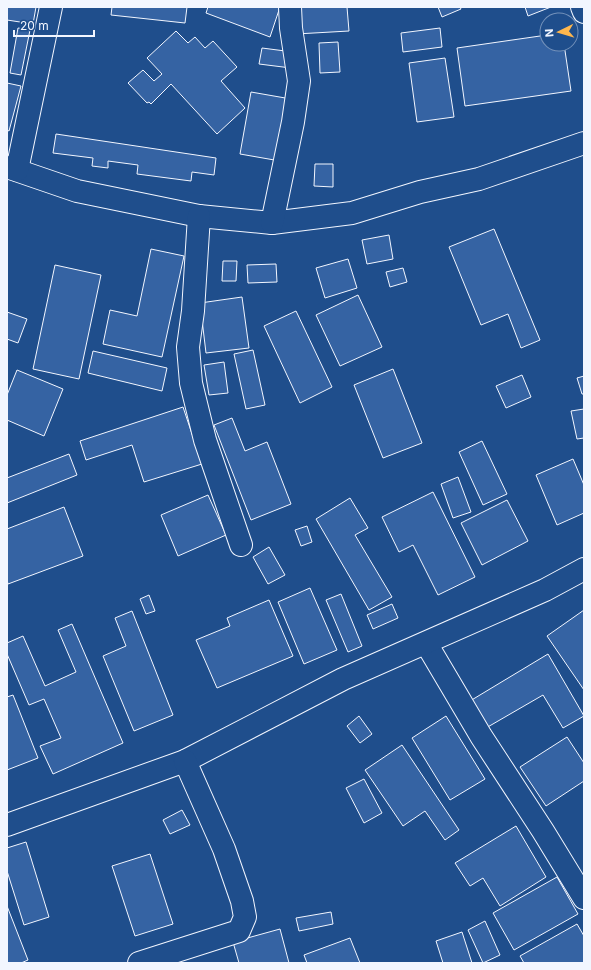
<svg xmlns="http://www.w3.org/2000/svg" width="591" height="970" viewBox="0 0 591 970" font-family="Inter,sans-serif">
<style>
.building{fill:#3563a3;stroke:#f2f6ff}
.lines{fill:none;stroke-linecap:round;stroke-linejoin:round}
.minor-casing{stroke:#f2f6ff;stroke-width:24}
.minor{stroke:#1f4e8c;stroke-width:22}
</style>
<rect width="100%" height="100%" fill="#1f4e8c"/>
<g class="building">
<path d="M 7,7 L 36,7 L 33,24 L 7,20 Z"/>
<path d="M 112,7 L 187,7 L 185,23 L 111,15 Z"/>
<path d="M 208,7 L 280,7 L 270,37 L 206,13 Z"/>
<path d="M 294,7 L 347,7 L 349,31 L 296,34 Z"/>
<path d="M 438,7 L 460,7 L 461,9 L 442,17 Z"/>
<path d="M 525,7 L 551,7 L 528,16 Z"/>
<path d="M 18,28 L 30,30 L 21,75 L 10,73 Z"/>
<path d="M 440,28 L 442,47 L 403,52 L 401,33 Z"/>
<path d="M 176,31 L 188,43 L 195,37 L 205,48 L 213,41 L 237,67 L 221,81 L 245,108 L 217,134 L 171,84 L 151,104 L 149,102 L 147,103 L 128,83 L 143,70 L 154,81 L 162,74 L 147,58 Z"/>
<path d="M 547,35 L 547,44 L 564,44 L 571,91 L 465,106 L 457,48 Z"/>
<path d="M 338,42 L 340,72 L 320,73 L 319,43 Z"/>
<path d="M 262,48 L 293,52 L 291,68 L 259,64 Z"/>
<path d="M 445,58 L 454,117 L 417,122 L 409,63 Z"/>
<path d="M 7,83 L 21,86 L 9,131 L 7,130 Z"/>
<path d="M 251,92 L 291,99 L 280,161 L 240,154 Z"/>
<path d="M 56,134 L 216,158 L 214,175 L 192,172 L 191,181 L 137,174 L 138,165 L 108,161 L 108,168 L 92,166 L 93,158 L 53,153 Z"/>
<path d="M 315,164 L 333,164 L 333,187 L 314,186 Z"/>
<path d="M 494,229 L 540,340 L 521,348 L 508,314 L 481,325 L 449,247 Z"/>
<path d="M 389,235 L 393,259 L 367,264 L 362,240 Z"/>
<path d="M 151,249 L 184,256 L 162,357 L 103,344 L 110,310 L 137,316 Z"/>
<path d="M 348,259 L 357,288 L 325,298 L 316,268 Z"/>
<path d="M 223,261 L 237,261 L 236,281 L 222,281 Z"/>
<path d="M 276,264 L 277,282 L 248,283 L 247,265 Z"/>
<path d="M 55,265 L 101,275 L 79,379 L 33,369 Z"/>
<path d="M 403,268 L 407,282 L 390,287 L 386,272 Z"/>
<path d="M 358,295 L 382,347 L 340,366 L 316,315 Z"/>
<path d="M 242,297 L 249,348 L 206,353 L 200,303 Z"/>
<path d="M 296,311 L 332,387 L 300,403 L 264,326 Z"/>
<path d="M 7,312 L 27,319 L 18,343 L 7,339 Z"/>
<path d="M 253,350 L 265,405 L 246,409 L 234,354 Z"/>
<path d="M 93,351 L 167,368 L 162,391 L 88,373 Z"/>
<path d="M 224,362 L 228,393 L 209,395 L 204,365 Z"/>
<path d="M 393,369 L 422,443 L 383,458 L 354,385 Z"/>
<path d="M 17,370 L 63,389 L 44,436 L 7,420 L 7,395 Z"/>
<path d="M 522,375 L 531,397 L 506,408 L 496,386 Z"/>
<path d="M 584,376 L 584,394 L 582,394 L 577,378 Z"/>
<path d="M 183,407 L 202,464 L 144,482 L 132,445 L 86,460 L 80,441 Z"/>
<path d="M 584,409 L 584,438 L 577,439 L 571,411 Z"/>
<path d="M 232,418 L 245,451 L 267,442 L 291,504 L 251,520 L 214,425 Z"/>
<path d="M 482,441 L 507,494 L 483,505 L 459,452 Z"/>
<path d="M 69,454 L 77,475 L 7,503 L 7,478 Z"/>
<path d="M 573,459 L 584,485 L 584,513 L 557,525 L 536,475 Z"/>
<path d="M 458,477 L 471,512 L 453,518 L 441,484 Z"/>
<path d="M 433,492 L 475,577 L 438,595 L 413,545 L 399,552 L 382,517 Z"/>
<path d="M 208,495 L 226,535 L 178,556 L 161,515 Z"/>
<path d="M 350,498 L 368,528 L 355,535 L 392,597 L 369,610 L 316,519 Z"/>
<path d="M 507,500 L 528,541 L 482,565 L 461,523 Z"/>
<path d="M 64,507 L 83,556 L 8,584 L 7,580 L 7,529 Z"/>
<path d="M 307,526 L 312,542 L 301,546 L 295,530 Z"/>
<path d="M 269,547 L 285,575 L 268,584 L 253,557 Z"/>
<path d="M 310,588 L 337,650 L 304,664 L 278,602 Z"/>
<path d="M 341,594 L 362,646 L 348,652 L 326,600 Z"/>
<path d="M 149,595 L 155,611 L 146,614 L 140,599 Z"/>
<path d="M 269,600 L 293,656 L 217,688 L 196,640 L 230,626 L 227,618 Z"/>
<path d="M 392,604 L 398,618 L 373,629 L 367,615 Z"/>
<path d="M 584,610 L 584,690 L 547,636 Z"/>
<path d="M 132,611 L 173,715 L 134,731 L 103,656 L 126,646 L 115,618 Z"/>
<path d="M 72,624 L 123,743 L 53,774 L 40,746 L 61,738 L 44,699 L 29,705 L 7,654 L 7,643 L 23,636 L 45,686 L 76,672 L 58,630 Z"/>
<path d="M 548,654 L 584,716 L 563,728 L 543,695 L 486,728 L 470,701 Z"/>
<path d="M 13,695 L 38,758 L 7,770 L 7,697 Z"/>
<path d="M 359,716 L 372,734 L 360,743 L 347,726 Z"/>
<path d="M 446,716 L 485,779 L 450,800 L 412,738 Z"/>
<path d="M 567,737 L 584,763 L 584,781 L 546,806 L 520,767 Z"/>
<path d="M 402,745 L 459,830 L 445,840 L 425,811 L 403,826 L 365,770 Z"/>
<path d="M 364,779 L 382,813 L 364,823 L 346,788 Z"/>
<path d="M 182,810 L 190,825 L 170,834 L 163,820 Z"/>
<path d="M 516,826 L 546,877 L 500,906 L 483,878 L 470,886 L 455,863 Z"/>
<path d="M 26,842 L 49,917 L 24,925 L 7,871 L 7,848 Z"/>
<path d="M 150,854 L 173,924 L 135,936 L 112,866 Z"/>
<path d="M 557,877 L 578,914 L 514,950 L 493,913 Z"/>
<path d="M 7,906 L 28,960 L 21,963 L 7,963 Z"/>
<path d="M 331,912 L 333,924 L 299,931 L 296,918 Z"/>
<path d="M 485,921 L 500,955 L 483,963 L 468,930 Z"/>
<path d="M 577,924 L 584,936 L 584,963 L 524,963 L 520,956 Z"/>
<path d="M 280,929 L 289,963 L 239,963 L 233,942 Z"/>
<path d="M 462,932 L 472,963 L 443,963 L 436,941 Z"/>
<path d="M 350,938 L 360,963 L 307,963 L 304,955 Z"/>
</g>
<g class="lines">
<g class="minor-casing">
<g id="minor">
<path d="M 582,7 L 584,12"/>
<path d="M 7,167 L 77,191 L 199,216 L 272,223 L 352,213 L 420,192 L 479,179 L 584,143"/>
<path d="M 17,170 L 51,7"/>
<path d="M 199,216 L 193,311 L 188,347 L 191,383 L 205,440 L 241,545"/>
<path d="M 272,223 L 293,122 L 299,81 L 291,28 L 290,7"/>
<path d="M 426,643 L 481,736 L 543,831 L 584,898"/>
<path d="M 7,825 L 185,761 L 343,679 L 545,590 L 584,569"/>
<path d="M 139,963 L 239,931 L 245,917 L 242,901 L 224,849 L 185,761"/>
</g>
</g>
<use href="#minor" class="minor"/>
</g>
<rect width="591" height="970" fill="none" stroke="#f2f6ff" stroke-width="16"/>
<g transform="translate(559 32) rotate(265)"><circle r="19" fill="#1f4e8c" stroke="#7391ba"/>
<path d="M0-3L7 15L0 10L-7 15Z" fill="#ffb74d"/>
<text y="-6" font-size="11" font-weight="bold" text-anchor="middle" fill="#f2f6ff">N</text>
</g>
<path d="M14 30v6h80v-6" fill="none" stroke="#f2f6ff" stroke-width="2"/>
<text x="20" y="30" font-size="12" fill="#f2f6ff" stroke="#1f4e8c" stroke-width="3" paint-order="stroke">20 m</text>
</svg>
